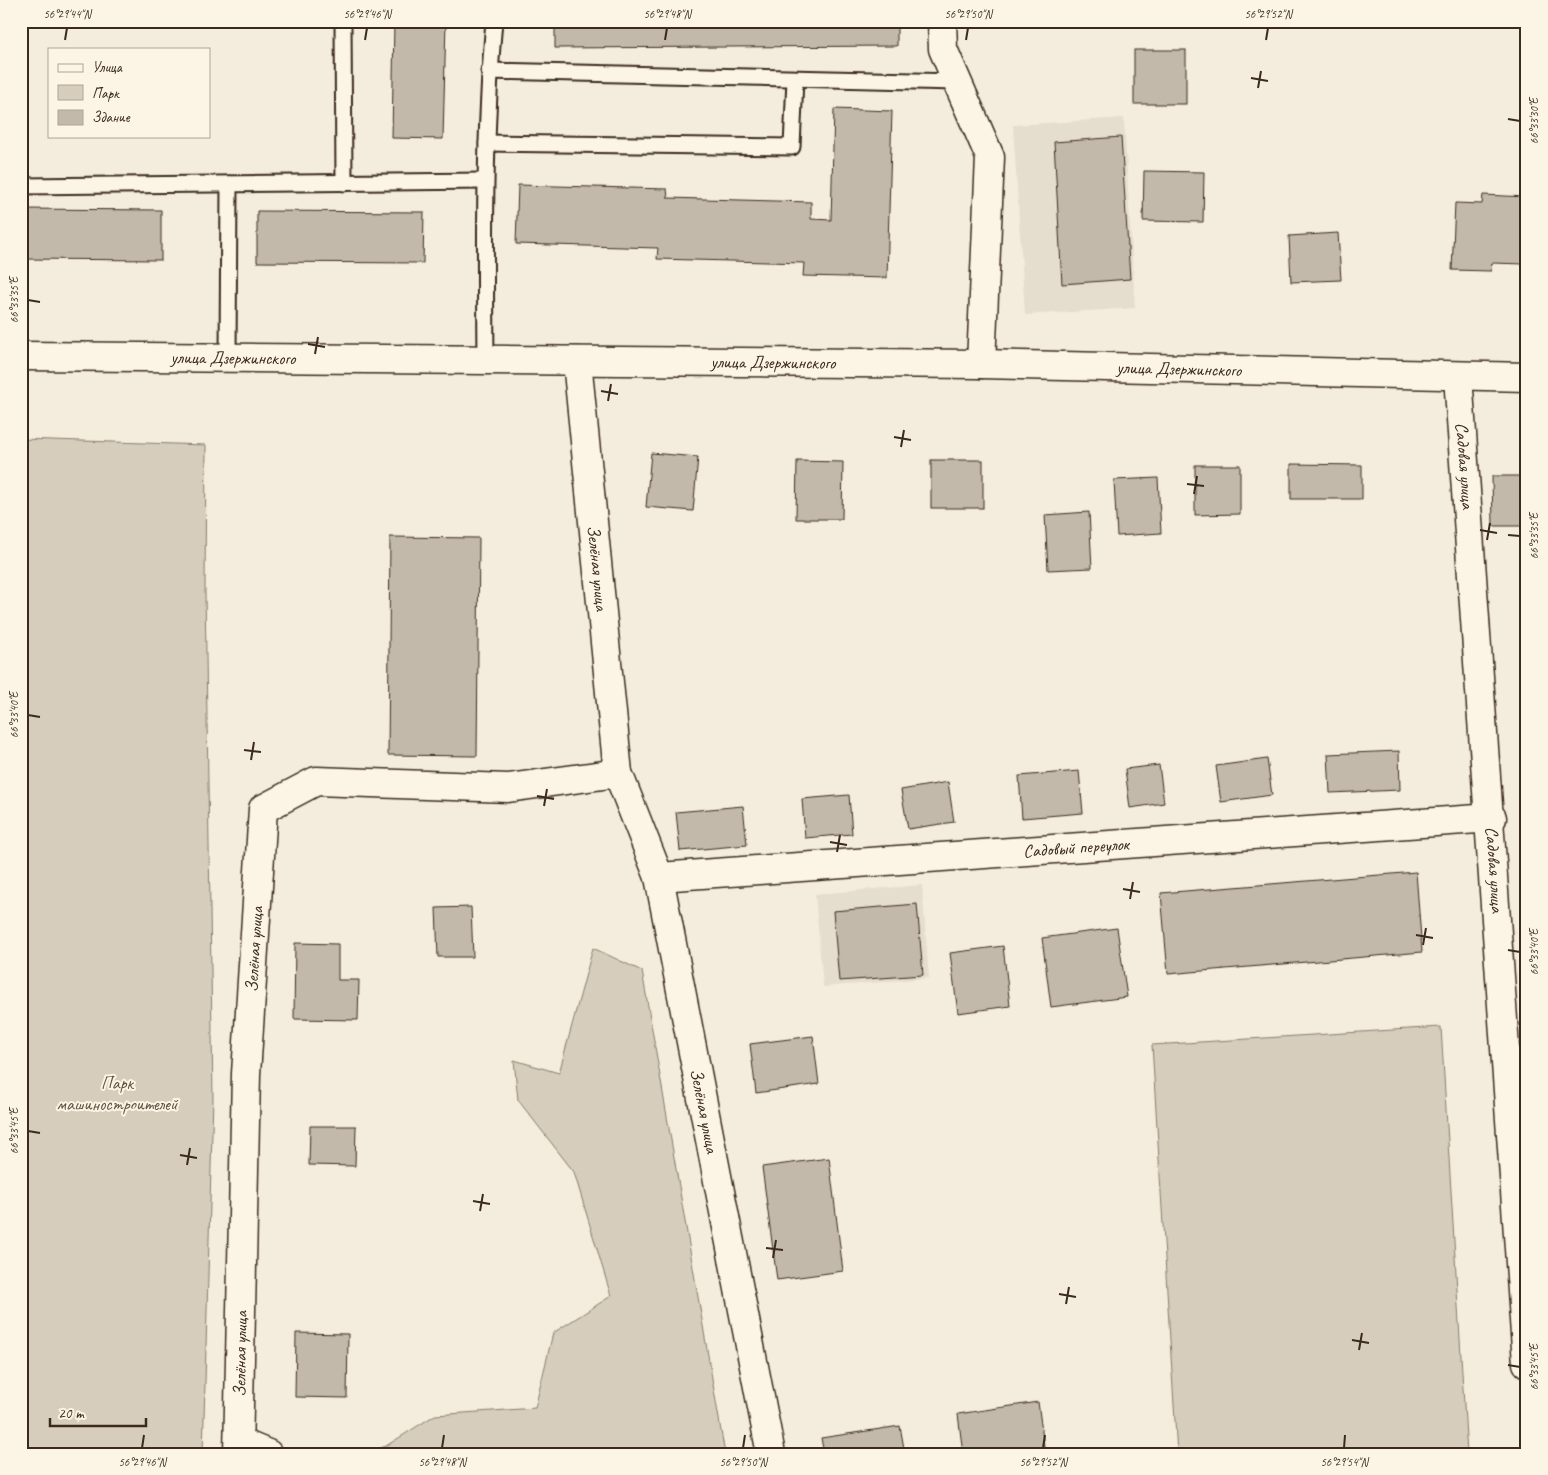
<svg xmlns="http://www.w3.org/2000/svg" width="1548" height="1475" viewBox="0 0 1548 1475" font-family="Caveat,sans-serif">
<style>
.built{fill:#e5ddce}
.green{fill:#d6cdbd;stroke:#887c6e}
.building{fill:#c3b9aa;stroke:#3b2a1e}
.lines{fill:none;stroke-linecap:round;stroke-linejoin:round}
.lane-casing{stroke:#3b2a1e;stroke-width:19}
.street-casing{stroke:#3b2a1e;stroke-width:31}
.lane{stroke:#fcf5e5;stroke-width:15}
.street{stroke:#fcf5e5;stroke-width:28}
.ticks{fill:none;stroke:#3b2a1e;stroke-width:2}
.labels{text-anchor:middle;stroke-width:4;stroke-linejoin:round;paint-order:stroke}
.street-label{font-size:18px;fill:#3b2a1e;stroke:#fcf5e5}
.park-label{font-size:18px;fill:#625346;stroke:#fcf5e5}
.neatline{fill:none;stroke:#3b2a1e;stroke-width:2}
.ticks-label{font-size:12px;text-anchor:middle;fill:#3b2a1e}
</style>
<rect width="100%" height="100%" fill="#f4eddd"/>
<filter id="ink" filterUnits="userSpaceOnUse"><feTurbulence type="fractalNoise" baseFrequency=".02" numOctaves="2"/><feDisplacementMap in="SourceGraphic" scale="10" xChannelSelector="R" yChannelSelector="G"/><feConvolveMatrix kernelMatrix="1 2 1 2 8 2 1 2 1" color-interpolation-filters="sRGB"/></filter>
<g filter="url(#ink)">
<g class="built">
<path d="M 1124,118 L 1135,308 L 1025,315 L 1013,125 Z"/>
<path d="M 922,885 L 929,978 L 823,987 L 815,894 Z"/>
</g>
<g class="green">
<path d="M 21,439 L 206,445 L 205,591 L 213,1097 L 203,1454 L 21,1454 Z"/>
<path d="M 593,948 L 642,971 L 725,1454 L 364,1454 L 386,1446 L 435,1415 L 535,1408 L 553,1333 L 611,1296 L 574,1172 L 518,1100 L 514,1060 L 559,1073 Z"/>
<path d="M 1441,1027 L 1467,1454 L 1177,1454 L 1152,1045 Z"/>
</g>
<g class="building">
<path d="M 394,21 L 446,21 L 443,139 L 392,138 Z"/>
<path d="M 555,21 L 897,21 L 897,46 L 555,48 Z"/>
<rect x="1134" y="50" width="52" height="54"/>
<path d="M 834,109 L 892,111 L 887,278 L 803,276 L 804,263 L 657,259 L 658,248 L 516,244 L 518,185 L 667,189 L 668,198 L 811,202 L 811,219 L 831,220 Z"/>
<path d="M 1121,137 L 1130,279 L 1062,284 L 1054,142 Z"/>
<path d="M 1144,171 L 1204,172 L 1203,222 L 1143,221 Z"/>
<path d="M 1483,195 L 1527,197 L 1525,264 L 1492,263 L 1491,271 L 1452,270 L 1455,203 L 1482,204 Z"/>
<path d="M 21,209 L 161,210 L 161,260 L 21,259 Z"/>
<path d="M 257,211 L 424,212 L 423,263 L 257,262 Z"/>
<path d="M 1338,233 L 1341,280 L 1291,282 L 1289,236 Z"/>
<path d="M 651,453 L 698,457 L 693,511 L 646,507 Z"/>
<rect x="931" y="460" width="52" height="48"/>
<path d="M 797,461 L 843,462 L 842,519 L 796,519 Z"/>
<path d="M 1291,464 L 1362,465 L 1362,499 L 1291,499 Z"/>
<path d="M 1195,465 L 1240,465 L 1240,514 L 1195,515 Z"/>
<path d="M 1492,476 L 1527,476 L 1527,526 L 1493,526 Z"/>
<path d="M 1158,478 L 1161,533 L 1117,536 L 1114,480 Z"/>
<path d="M 1089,512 L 1092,568 L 1048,570 L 1045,515 Z"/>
<path d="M 390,537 L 479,538 L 477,756 L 388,755 Z"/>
<path d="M 1399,751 L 1400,790 L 1330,793 L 1328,754 Z"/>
<path d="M 1267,759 L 1272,795 L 1221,802 L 1216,766 Z"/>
<path d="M 1159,765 L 1164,803 L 1130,808 L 1125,769 Z"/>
<path d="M 1079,771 L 1083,813 L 1022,818 L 1019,776 Z"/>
<path d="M 948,782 L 954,822 L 908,829 L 901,790 Z"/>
<path d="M 849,795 L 852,834 L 805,838 L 802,799 Z"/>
<path d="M 743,806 L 747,845 L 680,851 L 676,812 Z"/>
<path d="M 1416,872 L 1422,952 L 1168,974 L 1161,893 Z"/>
<path d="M 917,904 L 923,975 L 839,981 L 833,911 Z"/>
<path d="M 471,907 L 473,957 L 438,957 L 436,908 Z"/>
<path d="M 1117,928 L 1127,997 L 1051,1007 L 1042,938 Z"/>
<path d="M 295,943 L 338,944 L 338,980 L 359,980 L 358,1020 L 294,1019 Z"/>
<path d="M 1003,946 L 1010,1006 L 958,1013 L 950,953 Z"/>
<path d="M 813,1036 L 819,1084 L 756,1093 L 750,1044 Z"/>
<path d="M 310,1126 L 356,1126 L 355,1166 L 309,1165 Z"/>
<path d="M 829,1158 L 843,1271 L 777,1280 L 762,1167 Z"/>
<path d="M 296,1333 L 348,1334 L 347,1398 L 295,1397 Z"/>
<path d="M 1038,1402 L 1045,1454 L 963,1454 L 958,1414 Z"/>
<path d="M 900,1426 L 905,1454 L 824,1454 L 821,1438 Z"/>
</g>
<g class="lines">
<g class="lane-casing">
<g id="lane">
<path d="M 343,21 L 344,183"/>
<path d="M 489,71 L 957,82"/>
<path d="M 487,143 L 792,147 L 795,79"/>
<path d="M 21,186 L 485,181"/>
<path d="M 228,358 L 229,184"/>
<path d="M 486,360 C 485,247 484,134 494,21"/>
</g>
</g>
<g class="street-casing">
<g id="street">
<path d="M 942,21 L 943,49 L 990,157 L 981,364"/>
<path id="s1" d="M 21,356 L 981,364 L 1527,377"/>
<path id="s2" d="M 577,361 L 618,773 L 659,877 L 771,1454"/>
<path id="s3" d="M 1458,376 C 1484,705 1507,1034 1527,1363"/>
<path id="s4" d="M 659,877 L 1492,818"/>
<path d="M 239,1442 L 268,1454"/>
<path id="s5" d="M 238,1454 L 246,1074 L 263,809 L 316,781 L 508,788 L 618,773"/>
</g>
</g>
<use href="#lane" class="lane"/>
<use href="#street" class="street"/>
</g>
</g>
<path class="ticks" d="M 65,40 L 67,28M 365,40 L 367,28M 665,40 L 667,28M 966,40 L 968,28M 1266,40 L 1268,28M 1251,78 L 1268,81M 1258,88 L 1261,71M 1508,119 L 1520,121M 28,300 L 40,302M 308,344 L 325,347M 315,354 L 318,337M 601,391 L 618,394M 608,401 L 611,384M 894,437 L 911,440M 901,447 L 904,430M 1187,484 L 1204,486M 1194,494 L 1197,476M 1480,530 L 1497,533M 1508,535 L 1520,536M 1487,540 L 1490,523M 28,715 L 40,717M 244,750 L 261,752M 251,760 L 254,742M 537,796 L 554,799M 544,806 L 547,789M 830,842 L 847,845M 837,852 L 840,835M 1123,889 L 1140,892M 1130,899 L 1133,882M 1416,935 L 1433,938M 1423,945 L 1426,928M 1508,950 L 1520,952M 28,1131 L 40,1133M 180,1155 L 197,1158M 187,1165 L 190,1148M 473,1201 L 490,1204M 480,1211 L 483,1194M 766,1248 L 783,1250M 773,1258 L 776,1240M 1059,1294 L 1076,1297M 1066,1304 L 1069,1287M 1352,1340 L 1369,1343M 1359,1350 L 1362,1333M 1508,1365 L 1520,1367M 142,1448 L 144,1435M 442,1448 L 444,1435M 743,1448 L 745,1435M 1043,1448 L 1045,1435M 1344,1448 L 1345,1435"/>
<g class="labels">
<g class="street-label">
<text dy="6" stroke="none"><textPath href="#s1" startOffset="212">улица Дзержинского</textPath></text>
<text dy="6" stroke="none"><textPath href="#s1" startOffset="752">улица Дзержинского</textPath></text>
<text dy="6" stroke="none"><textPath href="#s1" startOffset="1158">улица Дзержинского</textPath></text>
<text dy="6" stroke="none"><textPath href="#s3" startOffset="90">Садовая улица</textPath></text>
<text dy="6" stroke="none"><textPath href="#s2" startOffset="208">Зелёная улица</textPath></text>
<text dy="6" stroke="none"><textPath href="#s4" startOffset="418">Садовый переулок</textPath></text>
<text dy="6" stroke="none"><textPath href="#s3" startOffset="495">Садовая улица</textPath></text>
<text dy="6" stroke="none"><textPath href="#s5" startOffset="505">Зелёная улица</textPath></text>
<text dy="6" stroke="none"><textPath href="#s2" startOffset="764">Зелёная улица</textPath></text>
<text dy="6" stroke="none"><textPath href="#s5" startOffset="100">Зелёная улица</textPath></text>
</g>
<g class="park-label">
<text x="117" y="1089">Парк<tspan x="117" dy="21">машиностроителей</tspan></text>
</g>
</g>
<rect width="1548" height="1475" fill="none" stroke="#fcf5e5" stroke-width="55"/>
<rect x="48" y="48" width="162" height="90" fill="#fcf5e5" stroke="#afa495"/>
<rect x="58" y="64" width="25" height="8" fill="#fcf5e5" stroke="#afa495"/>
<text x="92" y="72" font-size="15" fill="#3b2a1e">Улица</text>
<rect x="58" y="85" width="25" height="15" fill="#d6cdbd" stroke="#afa495"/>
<text x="92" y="98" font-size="15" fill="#3b2a1e">Парк</text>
<rect x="58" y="110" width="25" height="15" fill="#c3b9aa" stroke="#afa495"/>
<text x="92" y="122" font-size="15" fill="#3b2a1e">Здание</text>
<path d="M50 1418v8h96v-8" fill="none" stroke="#3b2a1e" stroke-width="2.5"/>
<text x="58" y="1418" font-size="15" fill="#3b2a1e" stroke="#fcf5e5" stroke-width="4" paint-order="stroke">20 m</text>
<rect x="28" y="28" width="1492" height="1420" class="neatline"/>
<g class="ticks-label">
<text x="67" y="18">56°29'44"N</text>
<text x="367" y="18">56°29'46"N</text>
<text x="667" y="18">56°29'48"N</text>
<text x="968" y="18">56°29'50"N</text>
<text x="1268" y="18">56°29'52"N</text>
<text transform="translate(1534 121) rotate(-90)" y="4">66°33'30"E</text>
<text transform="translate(14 300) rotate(-90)" y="4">66°33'35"E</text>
<text transform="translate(1534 536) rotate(-90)" y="4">66°33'35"E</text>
<text transform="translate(14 715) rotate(-90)" y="4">66°33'40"E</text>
<text transform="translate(1534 952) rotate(-90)" y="4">66°33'40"E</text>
<text transform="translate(14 1131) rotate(-90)" y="4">66°33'45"E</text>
<text transform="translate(1534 1367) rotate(-90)" y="4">66°33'45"E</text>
<text x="142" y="1466">56°29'46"N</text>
<text x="442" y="1466">56°29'48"N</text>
<text x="743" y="1466">56°29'50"N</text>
<text x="1043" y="1466">56°29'52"N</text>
<text x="1344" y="1466">56°29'54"N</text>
</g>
</svg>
